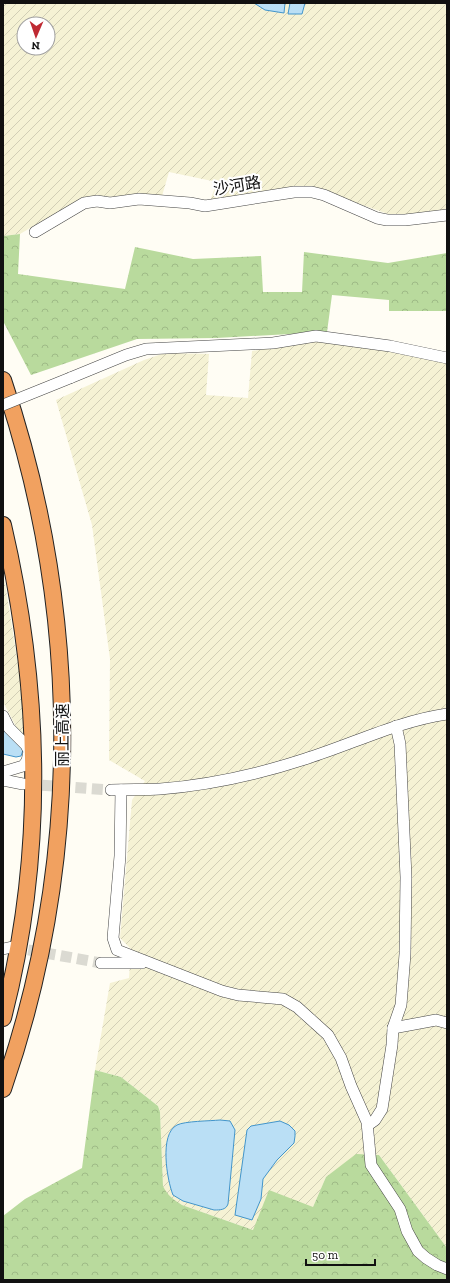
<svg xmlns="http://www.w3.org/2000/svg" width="450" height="1283" viewBox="0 0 450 1283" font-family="'Zilla Slab','Noto Sans SC',serif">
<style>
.farmland{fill:url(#farmland-furrows);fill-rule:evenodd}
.forest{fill:url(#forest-crowns)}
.water{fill:#badff5;stroke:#4295cb}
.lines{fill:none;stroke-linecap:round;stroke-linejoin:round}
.minor-tunnel{stroke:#dbdad2;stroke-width:11;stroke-dasharray:11 5.5;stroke-linecap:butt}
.minor-casing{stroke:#444;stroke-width:12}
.highway-casing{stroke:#222;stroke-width:18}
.minor{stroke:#fff;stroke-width:11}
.highway{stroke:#f1a160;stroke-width:16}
.minor-bridge-casing{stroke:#444;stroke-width:12;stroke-linecap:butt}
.minor-bridge{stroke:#fff;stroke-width:11}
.labels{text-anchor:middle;stroke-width:4;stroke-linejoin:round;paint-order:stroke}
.street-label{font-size:16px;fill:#111;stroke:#fff}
</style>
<defs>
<pattern id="farmland-furrows" width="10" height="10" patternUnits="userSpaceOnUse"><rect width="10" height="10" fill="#f5f2d4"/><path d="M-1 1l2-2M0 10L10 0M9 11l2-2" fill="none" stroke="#d1ceb5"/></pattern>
<pattern id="forest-crowns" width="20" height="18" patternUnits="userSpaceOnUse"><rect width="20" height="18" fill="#b9da9d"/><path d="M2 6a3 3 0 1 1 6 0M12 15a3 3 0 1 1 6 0" fill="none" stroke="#9eba86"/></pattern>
</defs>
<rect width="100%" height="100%" fill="#fffdf4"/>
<g class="farmland">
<path d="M 3,3 L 447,3 L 447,209 L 443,211 L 394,216 L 325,192 L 210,201 L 217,182 L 169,172 L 162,196 L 83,197 L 20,234 L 3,236 ZM 24,24 L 48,24 L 48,48 L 24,48 Z"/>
<path d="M 326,339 L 447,363 L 447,1248 L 379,1155 L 326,1177 L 313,1207 L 253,1230 L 182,1205 L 176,1202 L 165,1192 L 163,1186 L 160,1112 L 158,1106 L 121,1077 L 95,1070 L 110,983 L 129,978 L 131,949 L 120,938 L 132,800 L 145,781 L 109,760 L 110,659 L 92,525 L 56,400 L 144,360 L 165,353 L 209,354 L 206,395 L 248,398 L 252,351 Z"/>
<path d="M 3,575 L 5,583 L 29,732 L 21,736 L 3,702 Z"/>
</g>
<g class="forest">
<path d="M 20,234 L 18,274 L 125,289 L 135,247 L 193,259 L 261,256 L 263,292 L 302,292 L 304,252 L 388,263 L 447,253 L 447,311 L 389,311 L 389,300 L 332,295 L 327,332 L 216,338 L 137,339 L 31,375 L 3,321 L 3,236 Z"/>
<path d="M 95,1070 L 121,1077 L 158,1106 L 160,1112 L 163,1186 C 167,1195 174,1200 182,1205 L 253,1230 L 269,1190 L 313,1207 L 326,1177 L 356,1154 L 379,1155 L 447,1248 L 447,1280 L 3,1280 L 3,1216 L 25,1199 L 82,1168 Z"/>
</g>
<g class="water">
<path d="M 254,3 L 285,3 L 284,13 L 265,10 Z"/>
<path d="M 290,3 L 305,3 L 302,14 L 288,14 Z"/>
<path d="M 3,730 L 21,745 L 23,750 L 21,756 L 16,757 L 3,754 Z"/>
<path d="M 220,1120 L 230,1121 L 235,1130 L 228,1204 C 226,1210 220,1210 214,1210 L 183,1201 L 173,1195 C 167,1180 159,1134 177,1125 C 185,1121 210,1121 220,1120 Z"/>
<path d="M 280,1121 L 289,1125 L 295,1131 L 295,1136 L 294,1143 L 277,1160 L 263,1179 L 261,1199 L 252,1220 L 235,1215 L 247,1130 L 251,1126 Z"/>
</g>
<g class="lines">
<g class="minor-tunnel">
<path d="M 26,784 L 111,790"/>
<path d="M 12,947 L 101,963"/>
</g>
<g class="minor-casing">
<g id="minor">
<path d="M 35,232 L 84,203 L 97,201 L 110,203 L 139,199 L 190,203 L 205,206 L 294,192 L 312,192 L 324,195 L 377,218 L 387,220 L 405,220 L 447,215"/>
<path d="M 70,378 L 126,355 L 146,349 L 273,343 L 316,336 L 390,346 L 447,358"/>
<path d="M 3,716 L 9,728 L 26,745 L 29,751 L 27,761 L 23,766 L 3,772"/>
<path d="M 3,780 L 23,784"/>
<path d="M 111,790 C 127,789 144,790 160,789 C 209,785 259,774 305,759 C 353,744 398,721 447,714"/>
<path d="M 121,790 L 120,856 L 113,938 L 117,950 L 222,991 L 238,995 L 283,999 L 297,1007 L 328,1035 L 341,1058 L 351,1086 L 367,1122 L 371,1165 L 400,1209 L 407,1231 L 418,1251 L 426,1258 L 437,1265 L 447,1269"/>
<path d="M 3,949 L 12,947"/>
<path d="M 101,963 L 142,963"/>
<path d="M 393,1028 L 436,1020 L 447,1023"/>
<path d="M 368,1125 L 375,1120 L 382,1109 L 392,1045 L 393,1028 L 401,1005 L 405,954 L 406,877 L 400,744 L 396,726"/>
</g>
</g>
<g class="highway-casing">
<g id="highway">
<path d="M 3,380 C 81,611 83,859 3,1089"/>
<path d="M 3,525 C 41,688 45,856 3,1018"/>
</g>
</g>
<use href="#minor" class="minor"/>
<use href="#highway" class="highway"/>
<g class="minor-bridge-casing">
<path id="minor-bridge" d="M 3,405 L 70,378"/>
</g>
<use href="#minor-bridge" class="minor-bridge"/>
</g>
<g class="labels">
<g class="street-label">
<text transform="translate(237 185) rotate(-9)" y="6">沙河路</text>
<text transform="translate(62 735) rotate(-90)" y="6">丽上高速</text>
</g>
</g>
<rect width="450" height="1283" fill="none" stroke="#111111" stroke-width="8"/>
<g transform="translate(36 36) rotate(182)"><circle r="19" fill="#ffffff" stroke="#a0a0a0"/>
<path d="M0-3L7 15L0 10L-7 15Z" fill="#bf2a33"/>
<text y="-6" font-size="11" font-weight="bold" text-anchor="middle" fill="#111111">N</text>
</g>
<path d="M306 1259v6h69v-6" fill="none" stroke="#111111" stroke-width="2"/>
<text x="312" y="1259" font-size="12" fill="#111111" stroke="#ffffff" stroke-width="3" paint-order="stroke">50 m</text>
</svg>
